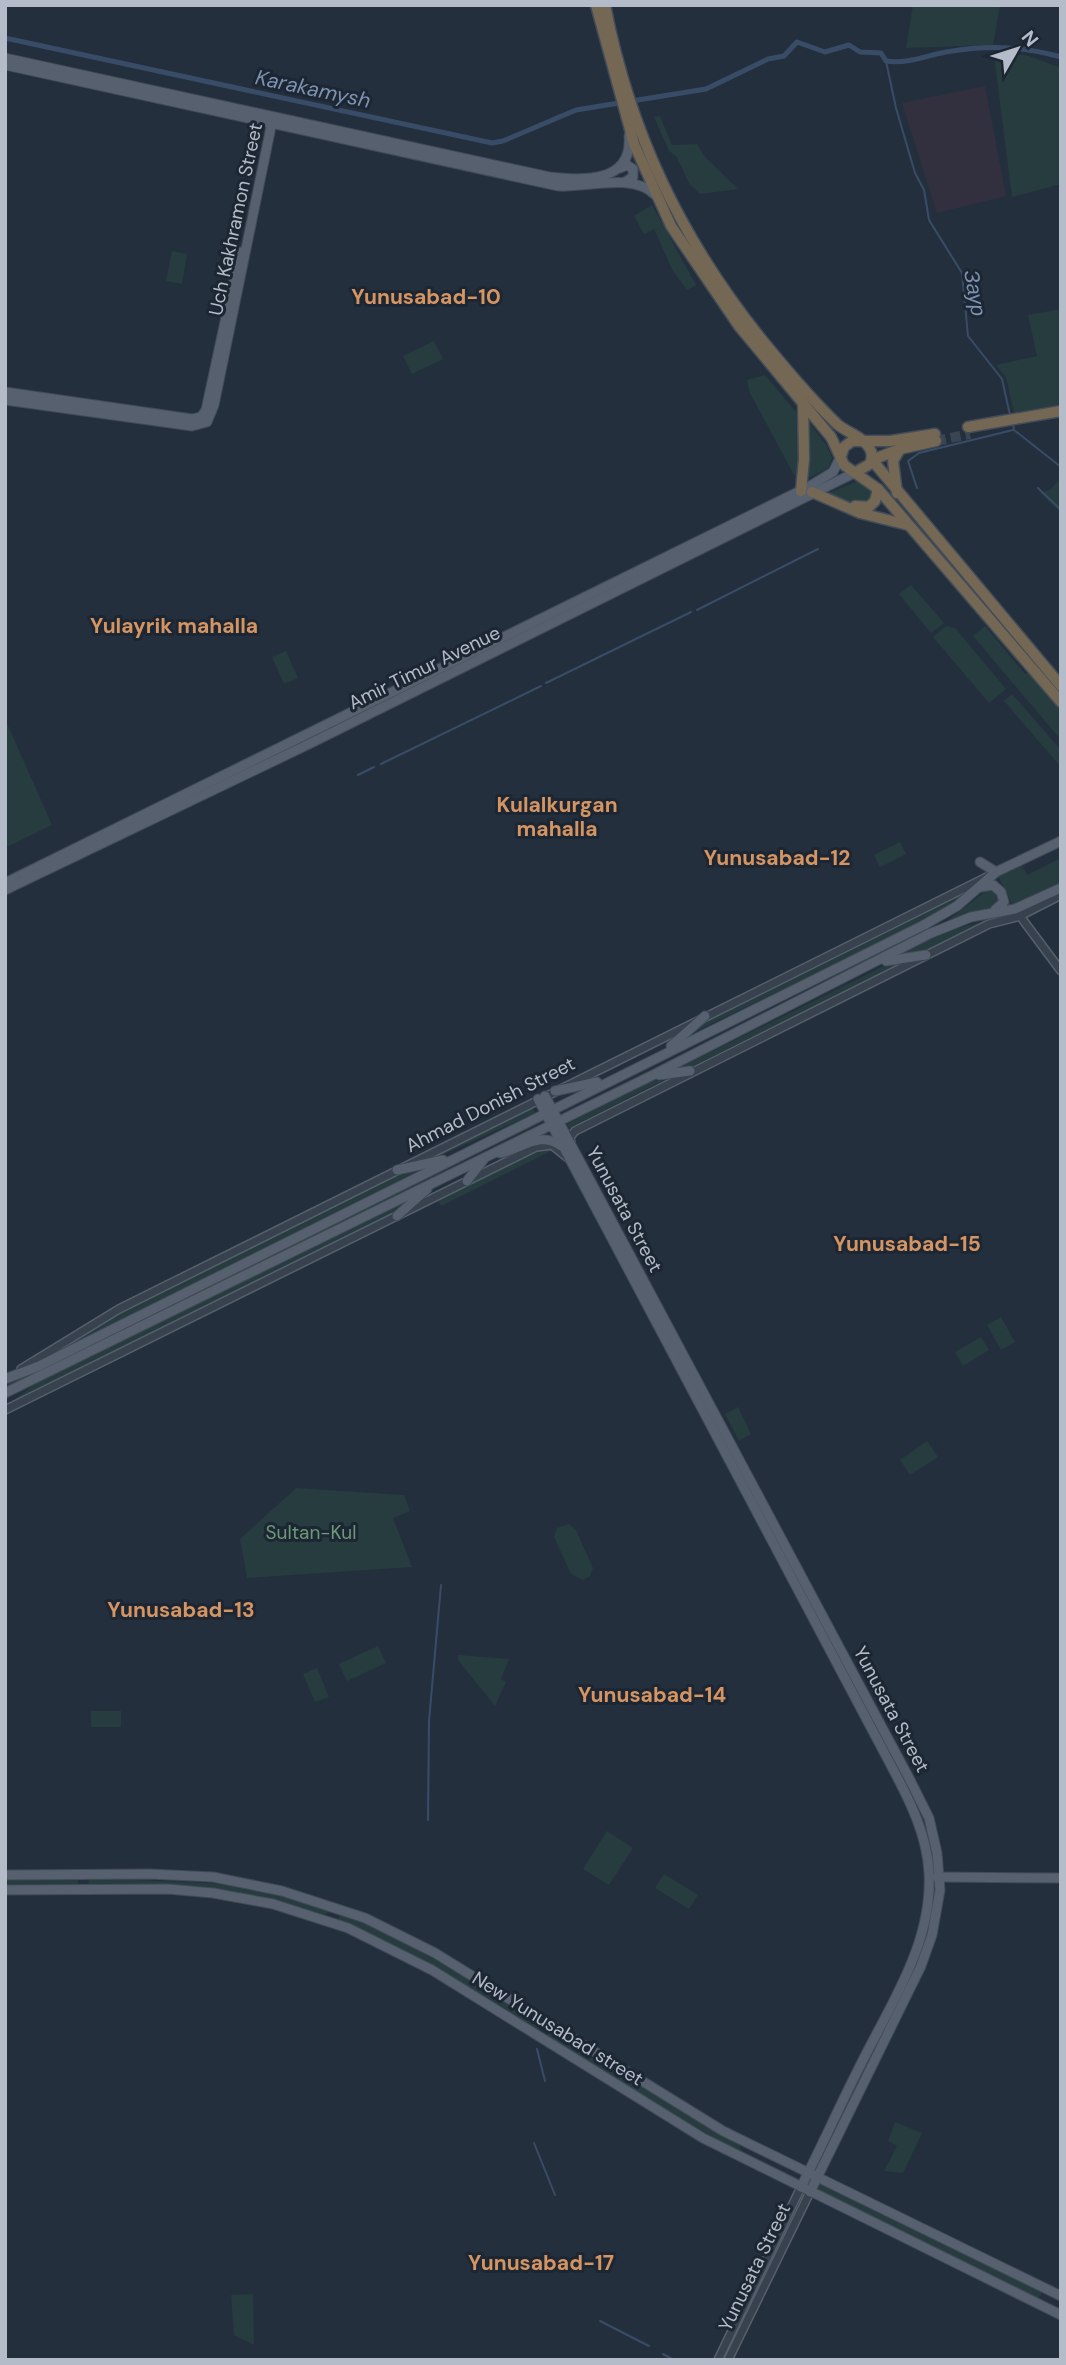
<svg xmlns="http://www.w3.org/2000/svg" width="1066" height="2365" viewBox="0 0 1066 2365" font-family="'DM Sans',sans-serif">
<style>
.medical{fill:#32303f}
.green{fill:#263c3f}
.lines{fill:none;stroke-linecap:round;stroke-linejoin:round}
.stream{stroke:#394c67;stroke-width:2}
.canal{stroke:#394c67;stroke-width:5}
.highway-tunnel{stroke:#3a4453;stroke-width:10;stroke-dasharray:10 5;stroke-linecap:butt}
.minor-casing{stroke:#565f6c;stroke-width:10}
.major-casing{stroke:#414a57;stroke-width:11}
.highway-casing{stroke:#434c59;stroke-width:13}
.minor{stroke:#38414e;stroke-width:7}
.major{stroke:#56606e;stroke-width:9}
.highway{stroke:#746855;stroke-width:10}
.labels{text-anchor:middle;stroke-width:6;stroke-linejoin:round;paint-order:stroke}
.street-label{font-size:19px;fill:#b4bcc9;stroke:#1d2633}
.park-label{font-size:19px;fill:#6b9a76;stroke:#1d2633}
.water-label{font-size:21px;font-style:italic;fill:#7c92b1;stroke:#1d2633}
.neighbourhood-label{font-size:21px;font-weight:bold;fill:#d59563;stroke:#1d2633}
</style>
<rect width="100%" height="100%" fill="#242f3e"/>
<path class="medical" d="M 985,86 L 1006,196 L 937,213 L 902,103 Z"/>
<g class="green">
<path d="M 913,5 L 1000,5 L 993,45 L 906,48 Z"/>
<path d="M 994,55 L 1026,55 L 1061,68 L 1061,184 L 1012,197 Z"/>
<path d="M 660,116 L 672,145 L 697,144 L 705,157 L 738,189 L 700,194 L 689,183 L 676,156 L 669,151 L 654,117 Z"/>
<path d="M 652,205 L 696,285 L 687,290 L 673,271 L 654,229 L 644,234 L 634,216 Z"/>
<path d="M 172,251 L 187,254 L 182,284 L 166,281 Z"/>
<path d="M 1061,309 L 1061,404 L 1014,413 L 1006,377 L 996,365 L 1037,356 L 1028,315 Z"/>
<path d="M 434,341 L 443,359 L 412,374 L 403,356 Z"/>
<path d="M 765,375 L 796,412 L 800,475 L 794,475 L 750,393 L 747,380 Z"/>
<path d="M 807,420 L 827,446 L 832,458 L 828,468 L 809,478 Z"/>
<path d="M 1061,478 L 1061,513 L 1040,493 L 1050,490 Z"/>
<path d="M 858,481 L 873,493 L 870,502 L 860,505 L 828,496 L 829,493 Z"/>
<path d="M 884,485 L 1061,692 L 1061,697 L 881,488 Z"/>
<path d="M 911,585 L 944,623 L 931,633 L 899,594 Z"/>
<path d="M 946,626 L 955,628 L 1006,689 L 989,703 L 933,637 Z"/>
<path d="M 985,626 L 1025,674 L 1029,672 L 1061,709 L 1061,740 L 973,636 Z"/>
<path d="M 286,651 L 298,678 L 284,684 L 272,657 Z"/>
<path d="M 1012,694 L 1061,750 L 1061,767 L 1004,701 Z"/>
<path d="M 5,719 L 52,825 L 5,848 Z"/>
<path d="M 900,842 L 906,854 L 880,867 L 874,855 Z"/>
<path d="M 1061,858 L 1061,885 L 1013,906 L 998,876 L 1022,865 L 1027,875 Z"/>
<path d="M 975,885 L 940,912 L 686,1036 L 706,1018 Z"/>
<path d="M 990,888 L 1001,899 L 999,906 L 946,922 Z"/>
<path d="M 1013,913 L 926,951 L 899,954 L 952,930 Z"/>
<path d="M 898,959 L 910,959 L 691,1067 L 675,1070 Z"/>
<path d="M 664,1080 L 569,1128 L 567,1124 L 653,1081 Z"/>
<path d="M 531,1105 L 535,1113 L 440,1156 L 419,1163 Z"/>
<path d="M 485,1148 L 436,1176 L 5,1388 L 5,1385 Z"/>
<path d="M 542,1148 L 553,1150 L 441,1206 L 438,1200 Z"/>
<path d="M 422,1169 L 39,1363 L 38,1363 L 131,1305 L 393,1175 Z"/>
<path d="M 416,1195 L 390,1217 L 5,1407 L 36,1383 Z"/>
<path d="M 1001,1317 L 1015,1342 L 1001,1350 L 987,1325 Z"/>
<path d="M 981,1337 L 989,1350 L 963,1366 L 955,1352 Z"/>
<path d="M 738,1407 L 751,1434 L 739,1441 L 725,1414 Z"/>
<path d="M 927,1441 L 938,1457 L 910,1475 L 900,1460 Z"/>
<path d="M 296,1488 L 404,1495 L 410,1511 L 393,1518 L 412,1567 L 247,1578 L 240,1539 Z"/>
<path d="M 569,1524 L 576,1530 L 593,1568 L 590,1576 L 583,1580 L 571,1574 L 554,1537 L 557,1528 Z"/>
<path d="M 378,1646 L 386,1663 L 347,1681 L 339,1664 Z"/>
<path d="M 458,1655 L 509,1659 L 501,1679 L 506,1682 L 495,1706 L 458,1660 Z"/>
<path d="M 317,1668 L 329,1697 L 315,1702 L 303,1674 Z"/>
<rect x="91" y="1711" width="30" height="16"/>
<path d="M 607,1831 L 633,1848 L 609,1885 L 583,1869 Z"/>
<path d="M 664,1874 L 698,1895 L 689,1909 L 655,1888 Z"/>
<path d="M 78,1878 L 78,1885 L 5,1886 L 5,1879 Z"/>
<path d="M 89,1878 L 228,1884 L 306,1902 L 329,1912 L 325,1915 C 244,1889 173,1886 88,1885 Z"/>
<path d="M 340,1914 C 412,1941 475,1984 540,2024 L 540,2028 L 536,2030 L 416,1956 L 338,1920 Z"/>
<path d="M 548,2032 L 739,2145 L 741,2149 L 736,2151 L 547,2037 Z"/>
<path d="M 895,2122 L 922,2133 L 903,2173 L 884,2171 L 897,2146 L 888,2141 Z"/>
<path d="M 818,2184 L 1041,2292 L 1041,2296 L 1038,2298 L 819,2191 L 816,2189 Z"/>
<path d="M 253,2294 L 254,2344 L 252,2344 L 234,2335 L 231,2295 Z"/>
</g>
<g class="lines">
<g class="stream">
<path d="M 886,61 L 896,108 L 915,173 L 924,190 L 929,220 L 962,273 L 968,336 L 1002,379 L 1010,415"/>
<path d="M 1013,424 L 1014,430 L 1061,467"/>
<path d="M 917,488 L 908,461 L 919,453 L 1013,430"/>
<path d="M 1038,488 L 1061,510"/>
<path d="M 697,610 L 818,549"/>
<path d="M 546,683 L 691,612"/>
<path d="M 381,764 L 541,686"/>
<path d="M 358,775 L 374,767"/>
<path d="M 428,1820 L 429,1721 L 441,1585"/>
<path d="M 537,2049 L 545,2081"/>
<path d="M 534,2143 L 555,2195"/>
<path d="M 600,2321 L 649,2346"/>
<path d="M 663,2354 L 674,2360"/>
</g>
<path class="canal" d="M 5,38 L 492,143 L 503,141 L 576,110 L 706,89 L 768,59 L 784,56 L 797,42 L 825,52 L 849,45 L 860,52 L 881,53 L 886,61 C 908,64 925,56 946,52 C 989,45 1019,46 1061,57"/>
<path class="highway-tunnel" d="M 936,441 L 970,434"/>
<g class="minor-casing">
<g id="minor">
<path d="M 1020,916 L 1061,971"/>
<path d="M 571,1144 L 570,1137 L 575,1131 L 989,924 L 1020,916 L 1061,895"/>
<path d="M 21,1369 L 119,1309 L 989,876"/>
<path d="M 5,1410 L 536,1147 L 552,1145 L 568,1158"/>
<path d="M 718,2360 L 801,2187"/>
<path d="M 728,2360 L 810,2192"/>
</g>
</g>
<g class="major-casing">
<g id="major">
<path d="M 5,58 L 550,177 C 583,181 633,183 629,136"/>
<path d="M 5,65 L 558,186 C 588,188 633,172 655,195"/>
<path d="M 620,168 L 627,165 L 633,169 L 633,177 L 625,182"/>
<path d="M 5,392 L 192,419 L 201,417 L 206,410 L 240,252"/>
<path d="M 5,400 L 192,426 L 207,422 L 214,405 L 273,117"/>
<path d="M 980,862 L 996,872"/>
<path d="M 5,883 L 810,486 L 833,472 L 841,456"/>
<path d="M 981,887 L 993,885 L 1001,892 L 1004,902 L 995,910"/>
<path d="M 5,890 L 309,744 L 856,472"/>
<path d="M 886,961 L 926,955"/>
<path d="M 671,1046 L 705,1016"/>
<path d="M 659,1075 L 690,1071"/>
<path d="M 555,1091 L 597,1082"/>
<path d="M 545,1096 L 909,1778 L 929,1818 L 937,1853 L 940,1890 L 932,1935 L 921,1966 L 810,2192"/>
<path d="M 538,1099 L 894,1771 C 911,1803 927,1836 929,1872 C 933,1942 892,2002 862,2062 C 841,2103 822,2146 801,2187"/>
<path d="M 500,1153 C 522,1149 540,1130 561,1146"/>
<path d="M 397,1170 L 443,1160"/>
<path d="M 467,1181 L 484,1159"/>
<path d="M 397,1216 L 427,1189"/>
<path d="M 5,1379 L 39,1366 L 924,925 L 957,906 L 996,872 L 1061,841"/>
<path d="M 5,1393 L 651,1076 L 929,934 L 971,917 L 1015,909 L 1061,888"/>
<path d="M 5,1875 L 150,1874 L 213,1877 L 282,1891 L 365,1918 L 435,1953 L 723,2131 L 1061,2296"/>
<path d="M 937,1877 L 1061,1878"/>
<path d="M 5,1890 L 168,1889 L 213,1893 L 273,1904 L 348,1928 L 432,1970 L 703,2138 L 1061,2315"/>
</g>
</g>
<g class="highway-casing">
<g id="highway">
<path d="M 596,5 L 634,144 L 671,226 L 739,326 L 831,437 L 844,465 L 878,489 L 1061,702"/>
<path d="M 605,5 C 630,133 681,239 762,340 C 786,369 810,398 837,424 C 846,432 865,438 870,449 C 873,454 872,459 870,464 L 856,472"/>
<path d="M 968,427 L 1061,411"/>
<path d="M 841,456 L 844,447 L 852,441 L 890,441 L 935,434"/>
<path d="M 872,460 L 1061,686"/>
<path d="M 872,460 L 900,449 L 936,441"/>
<path d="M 801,491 L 804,459 L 803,403"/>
<path d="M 812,492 L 860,513 L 908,525"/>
<path d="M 897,493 L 893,461 L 900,449"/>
<path d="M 855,506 L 869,507 L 875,501 L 878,489"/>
</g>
</g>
<use href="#minor" class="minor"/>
<use href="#major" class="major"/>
<use href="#highway" class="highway"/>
</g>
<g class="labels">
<g class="street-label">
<text transform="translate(235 219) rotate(-78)" y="7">Uch Kakhramon Street</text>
<text transform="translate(424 667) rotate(-26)" y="7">Amir Timur Avenue</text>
<text transform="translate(490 1104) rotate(-27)" y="7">Ahmad Donish Street</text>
<text transform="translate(625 1209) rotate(62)" y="7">Yunusata Street</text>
<text transform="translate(892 1709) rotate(62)" y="7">Yunusata Street</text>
<text transform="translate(558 2028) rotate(32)" y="7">New Yunusabad street</text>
<text transform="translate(754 2267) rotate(-64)" y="7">Yunusata Street</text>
</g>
<g class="park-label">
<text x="311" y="1539">Sultan-Kul</text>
</g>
<g class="water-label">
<text transform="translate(313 89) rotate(12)" y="7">Karakamysh</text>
<text transform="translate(975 293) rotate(80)" y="7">Заур</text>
</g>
<g class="neighbourhood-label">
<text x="426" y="304">Yunusabad-10</text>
<text x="174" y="633">Yulayrik mahalla</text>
<text x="557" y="812">Kulalkurgan<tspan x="557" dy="24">mahalla</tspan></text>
<text x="777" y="865">Yunusabad-12</text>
<text x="907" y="1251">Yunusabad-15</text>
<text x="181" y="1617">Yunusabad-13</text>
<text x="652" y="1702">Yunusabad-14</text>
<text x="541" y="2270">Yunusabad-17</text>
</g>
</g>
<rect width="1066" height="2365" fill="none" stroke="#b4bcc9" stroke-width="14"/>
<g transform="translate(1017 49) rotate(51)" stroke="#1d2633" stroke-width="5" paint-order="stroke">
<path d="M0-5L12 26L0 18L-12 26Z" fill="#b4bcc9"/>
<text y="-10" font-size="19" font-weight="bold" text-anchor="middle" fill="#b4bcc9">N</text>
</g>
</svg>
